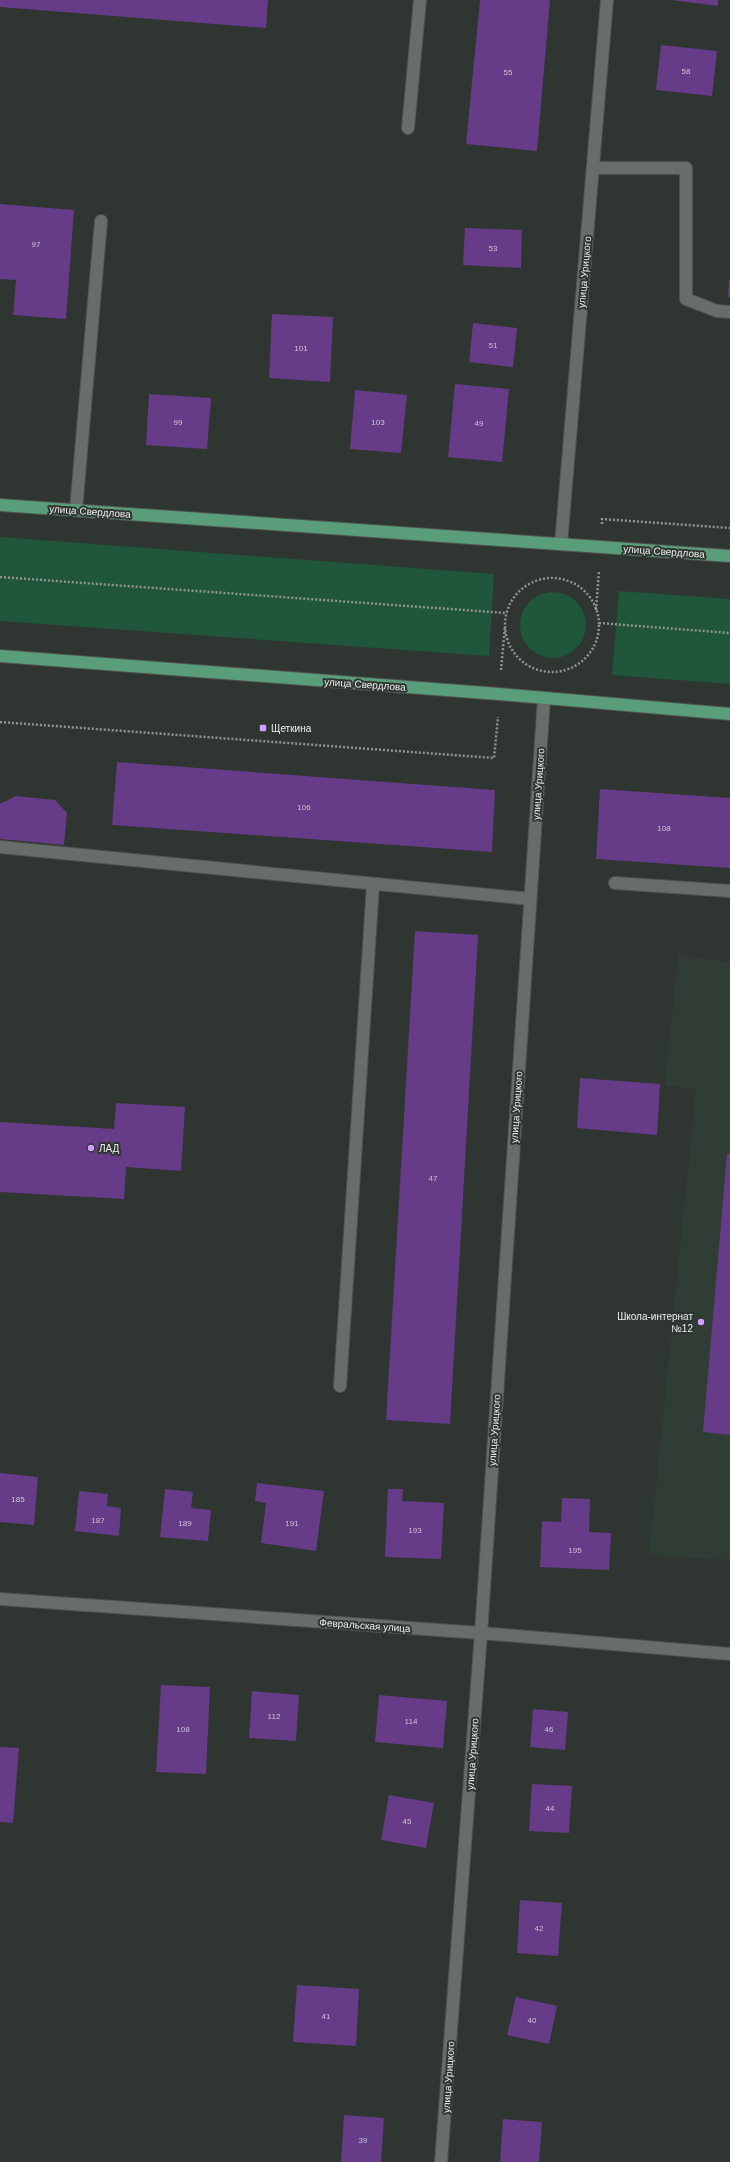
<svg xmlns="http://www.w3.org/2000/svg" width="730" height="2162" viewBox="0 0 730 2162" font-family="Arial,sans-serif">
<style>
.built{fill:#303d35}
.green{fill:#20563b}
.building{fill:#663b88}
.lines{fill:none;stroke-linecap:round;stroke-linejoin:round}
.minor-casing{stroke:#4f5351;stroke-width:14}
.major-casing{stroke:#4f5351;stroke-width:14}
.path{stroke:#909592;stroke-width:2.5;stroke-dasharray:2 2;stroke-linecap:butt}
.minor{stroke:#676e69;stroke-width:12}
.major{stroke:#5a9d7b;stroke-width:12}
.poi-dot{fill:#d19dfe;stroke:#2f3531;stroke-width:1.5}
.labels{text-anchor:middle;stroke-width:4;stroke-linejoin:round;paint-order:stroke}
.number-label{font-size:8px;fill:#cbc4d5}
.street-label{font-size:10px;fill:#edf1ef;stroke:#2f3531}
.poi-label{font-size:10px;fill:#edf1ef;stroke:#2f3531;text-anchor:start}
</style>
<rect width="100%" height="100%" fill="#2f3531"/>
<path class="built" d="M 678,955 L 730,962 L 730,1560 L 649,1555 L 696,1089 L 665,1086 Z"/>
<g class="green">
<path d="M 0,537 L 494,574 L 489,656 L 0,621 Z"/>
<path d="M 619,591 L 730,599 L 730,684 L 612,675 Z"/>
<circle cx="553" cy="625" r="33"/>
</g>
<g class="building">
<path d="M 0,0 L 268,0 L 266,28 L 0,7 Z"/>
<path d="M 480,0 L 550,0 L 537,151 L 466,144 Z"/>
<path d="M 671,0 L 718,0 L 718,6 Z"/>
<path d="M 661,45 L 717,51 L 712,96 L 656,90 Z"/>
<path d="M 0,204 L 74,210 L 66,319 L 13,315 L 16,280 L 0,279 Z"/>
<path d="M 465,228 L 522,230 L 521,268 L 463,265 Z"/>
<path d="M 729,280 L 730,280 L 730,297 L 728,297 Z"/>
<path d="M 272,314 L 333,317 L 330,382 L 269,378 Z"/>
<path d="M 473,323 L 517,328 L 513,367 L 469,362 Z"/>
<path d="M 455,384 L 509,389 L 502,462 L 448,457 Z"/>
<path d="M 355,390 L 407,395 L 401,453 L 350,449 Z"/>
<path d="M 149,394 L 211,398 L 207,449 L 146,445 Z"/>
<path d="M 117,762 L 495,790 L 492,852 L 112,825 Z"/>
<path d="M 600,789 L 730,798 L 730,868 L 596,859 Z"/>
<path d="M 16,796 L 55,800 L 67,813 L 64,845 L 0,839 L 0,804 Z"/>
<path d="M 415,931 L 478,935 L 450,1424 L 386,1420 Z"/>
<path d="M 580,1078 L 660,1084 L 657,1135 L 577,1128 Z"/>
<path d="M 116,1103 L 185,1107 L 181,1171 L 126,1167 L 124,1199 L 0,1192 L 0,1122 L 114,1129 Z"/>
<path d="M 727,1154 L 730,1154 L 730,1435 L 703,1432 Z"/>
<path d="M 0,1473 L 38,1477 L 34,1525 L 0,1522 Z"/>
<path d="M 257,1483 L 324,1491 L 316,1551 L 261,1543 L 266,1503 L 255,1501 Z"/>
<path d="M 165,1489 L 193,1492 L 191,1508 L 211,1510 L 208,1541 L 160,1537 Z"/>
<path d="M 388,1489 L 403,1489 L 402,1501 L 444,1503 L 441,1559 L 385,1557 Z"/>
<path d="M 79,1491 L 108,1494 L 107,1506 L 121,1508 L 119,1536 L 75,1531 Z"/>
<path d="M 562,1498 L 590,1499 L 589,1532 L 611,1533 L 609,1570 L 540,1567 L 542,1521 L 561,1522 Z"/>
<path d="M 161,1685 L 210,1687 L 206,1774 L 156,1772 Z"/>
<path d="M 252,1691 L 299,1695 L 296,1741 L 249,1738 Z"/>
<path d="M 379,1695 L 447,1701 L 443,1748 L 375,1742 Z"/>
<path d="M 533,1709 L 568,1712 L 565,1750 L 530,1747 Z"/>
<path d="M 0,1747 L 19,1748 L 13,1823 L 0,1822 Z"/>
<path d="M 532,1784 L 572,1786 L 569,1833 L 529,1831 Z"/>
<path d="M 389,1795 L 434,1803 L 426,1848 L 381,1840 Z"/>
<path d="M 520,1900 L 562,1903 L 558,1956 L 517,1953 Z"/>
<path d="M 297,1985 L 359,1989 L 356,2046 L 293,2042 Z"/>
<path d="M 516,1997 L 557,2006 L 549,2044 L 507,2035 Z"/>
<path d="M 344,2115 L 384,2118 L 381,2162 L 341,2162 Z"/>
<path d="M 503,2119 L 542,2122 L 539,2162 L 500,2162 Z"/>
</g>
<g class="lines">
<g class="minor-casing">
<g id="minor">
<path d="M 408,128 L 420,0"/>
<path d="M 593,168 L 686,168 L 686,299 L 717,311 L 730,312"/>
<path d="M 76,510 L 101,221"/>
<path d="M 561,544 L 607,0"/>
<path d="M 0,847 L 530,899"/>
<path d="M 615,883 L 730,891"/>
<path d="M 340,1386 L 373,885"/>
<path d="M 0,1599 L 481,1633 L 730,1654"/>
<path d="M 441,2162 L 481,1633 L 544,698"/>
</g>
</g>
<g class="major-casing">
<g id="major">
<path d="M 0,505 L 730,556"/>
<path d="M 0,656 L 499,694 L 730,714"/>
</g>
</g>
<g class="path">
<path d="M 602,524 L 602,519 L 730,528"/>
<path d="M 0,577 L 506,613"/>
<circle cx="552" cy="625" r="47"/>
<path d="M 596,610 L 599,571"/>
<path d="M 599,623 L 730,633"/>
<path d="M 501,670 L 505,626"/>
<path d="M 0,722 L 494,758 L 498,717"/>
</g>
<use href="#minor" class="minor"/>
<use href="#major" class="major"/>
</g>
<g class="poi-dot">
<rect x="259" y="724" width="8" height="8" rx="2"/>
<circle cx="91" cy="1148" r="4"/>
<circle cx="701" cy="1322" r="4"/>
</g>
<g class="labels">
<g class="number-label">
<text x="686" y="74">58</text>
<text x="508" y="75">55</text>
<text x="36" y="247">97</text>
<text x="493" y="251">53</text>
<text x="493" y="348">51</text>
<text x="301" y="351">101</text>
<text x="178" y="425">99</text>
<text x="378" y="425">103</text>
<text x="479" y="426">49</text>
<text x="304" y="810">106</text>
<text x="664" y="831">108</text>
<text x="433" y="1181">47</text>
<text x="18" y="1502">185</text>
<text x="98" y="1523">187</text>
<text x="185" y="1526">189</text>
<text x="292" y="1526">191</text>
<text x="415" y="1533">193</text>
<text x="575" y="1553">195</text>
<text x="274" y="1719">112</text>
<text x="411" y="1724">114</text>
<text x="183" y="1732">108</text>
<text x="549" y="1732">46</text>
<text x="550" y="1811">44</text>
<text x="407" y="1824">45</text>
<text x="539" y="1931">42</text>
<text x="326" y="2019">41</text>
<text x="532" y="2023">40</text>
<text x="363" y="2143">39</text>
</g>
<g class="street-label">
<text transform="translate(584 272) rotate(-85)" y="4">улица Урицкого</text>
<text transform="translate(90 511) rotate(4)" y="4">улица Свердлова</text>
<text transform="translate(664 551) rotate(4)" y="4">улица Свердлова</text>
<text transform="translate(365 684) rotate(4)" y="4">улица Свердлова</text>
<text transform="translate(538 784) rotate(-86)" y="4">улица Урицкого</text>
<text transform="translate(516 1107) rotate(-86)" y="4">улица Урицкого</text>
<text transform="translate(494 1430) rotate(-86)" y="4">улица Урицкого</text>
<text transform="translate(365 1625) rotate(4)" y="4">Февральская улица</text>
<text transform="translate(472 1754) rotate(-86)" y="4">улица Урицкого</text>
<text transform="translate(448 2077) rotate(-86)" y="4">улица Урицкого</text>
</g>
<g class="poi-label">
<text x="271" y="732">Щеткина</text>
<text x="99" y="1152">ЛАД</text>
<text x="693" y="1320" text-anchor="end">Школа-интернат<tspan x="693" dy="12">№12</tspan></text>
</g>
</g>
</svg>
